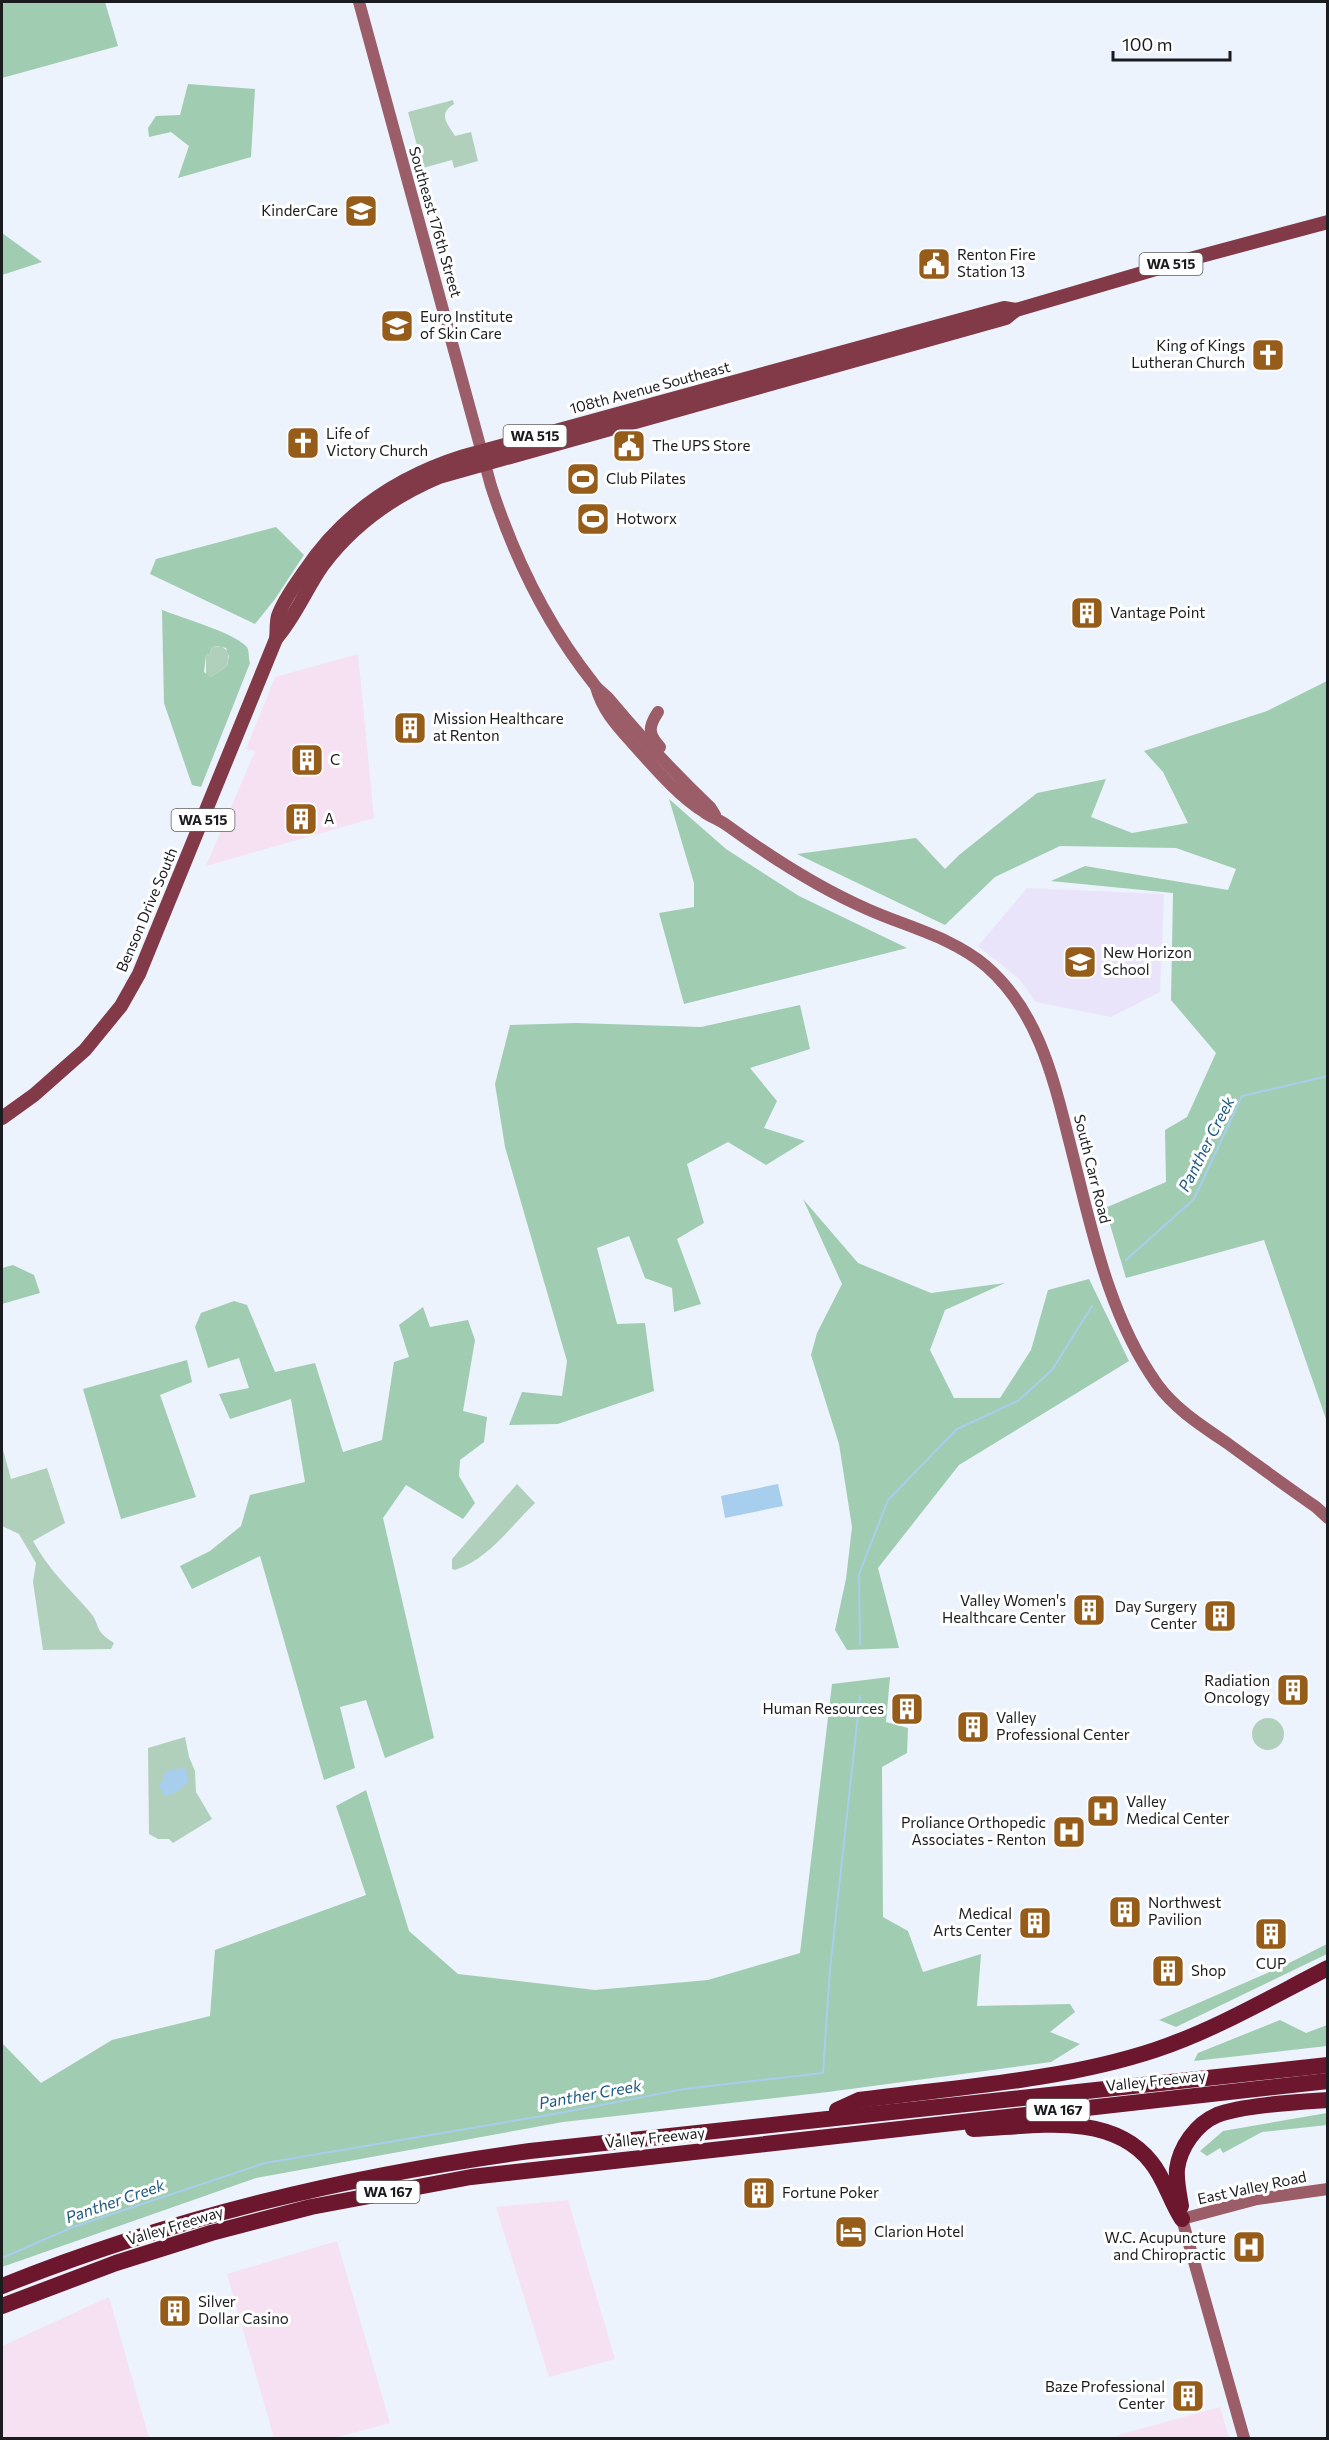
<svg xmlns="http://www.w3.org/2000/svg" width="1329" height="2440" viewBox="0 0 1329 2440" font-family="Commissioner,sans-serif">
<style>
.industrial{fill:#f5e1f2}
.education{fill:#eae4fa}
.green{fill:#b0d0bc}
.forest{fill:#a0ccb1;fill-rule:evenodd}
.water{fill:#a8ceee}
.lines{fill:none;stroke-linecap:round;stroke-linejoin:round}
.stream{stroke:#a8ceee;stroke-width:2}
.secondary{stroke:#9b5d67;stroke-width:12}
.primary{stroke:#833a48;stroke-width:14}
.motorway{stroke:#6d172e;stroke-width:16}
.labels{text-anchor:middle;stroke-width:6;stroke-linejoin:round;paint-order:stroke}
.shield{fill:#fff;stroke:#5f6062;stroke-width:1.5}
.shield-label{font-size:14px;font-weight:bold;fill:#1a1c1f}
.poi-label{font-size:15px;fill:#1a1c1f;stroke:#fff;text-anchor:start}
.street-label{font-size:15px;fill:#1a1c1f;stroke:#fff}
.water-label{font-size:16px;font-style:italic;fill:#1d5881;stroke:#fff}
</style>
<rect width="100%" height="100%" fill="#ecf3fc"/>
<g class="industrial">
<path d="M 358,654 L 374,818 L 206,866 L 255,751 L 246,749 L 275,677 Z"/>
<path d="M 568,2200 L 615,2359 L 549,2377 L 496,2207 Z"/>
<path d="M 337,2241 L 390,2423 L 334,2438 L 274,2438 L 227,2274 Z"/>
<path d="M 109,2297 L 149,2438 L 2,2438 L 2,2346 Z"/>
<path d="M 1220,2407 L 1229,2438 L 1119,2438 L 1118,2435 Z"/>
</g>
<path class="education" d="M 1027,888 L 1164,894 L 1160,992 L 1111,1017 L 1036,1002 L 1018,978 L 978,946 Z"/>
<g class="green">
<path d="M 453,100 L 454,104 C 437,114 448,124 455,136 L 471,132 L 478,161 L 454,168 L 452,160 L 423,168 L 408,112 Z"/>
<path d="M 221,646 L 229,652 L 227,666 L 211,677 L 206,674 L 206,655 L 210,654 L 212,647 Z"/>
<path d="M 2,1446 L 11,1479 L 47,1468 L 65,1523 L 33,1541 C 48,1569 69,1588 89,1611 C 102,1626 92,1629 114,1643 L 111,1649 L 43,1650 L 33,1582 L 36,1563 L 19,1534 L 2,1526 Z"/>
<path d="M 517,1484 L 535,1503 C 511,1526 488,1560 455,1570 L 452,1569 L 452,1559 Z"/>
<circle cx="1268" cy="1734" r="16"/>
<path d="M 185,1737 L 189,1757 L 195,1771 L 196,1792 L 212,1819 L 173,1843 L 169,1839 L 158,1839 L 149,1834 L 148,1748 Z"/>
</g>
<g class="forest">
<path d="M 2,2 L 105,2 L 118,46 L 2,78 Z"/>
<path d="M 188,84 L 255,89 L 251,157 L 178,178 L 189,146 L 171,132 L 149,137 L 148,128 L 156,116 L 180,115 Z"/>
<path d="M 2,233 L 42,262 L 2,275 Z"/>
<path d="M 276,527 L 304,555 L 275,599 L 255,624 L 150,574 L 156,559 Z"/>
<path d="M 162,610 C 182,618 232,632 246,646 C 250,650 248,658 250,663 L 201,787 L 192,785 L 164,703 ZM 218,646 L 226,648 L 229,656 L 227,666 L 211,677 L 204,672 L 206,655 L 210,654 L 212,647 Z"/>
<path d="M 1327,681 L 1328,1418 L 1326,1419 L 1264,1240 L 1126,1278 L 1105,1208 L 1166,1182 L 1165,1130 L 1187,1117 L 1216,1053 L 1171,1000 L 1173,893 L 1051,881 L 1085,866 L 1228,890 L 1236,869 L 1176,848 L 1060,846 L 995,877 L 945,925 L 797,854 L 916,838 L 945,869 L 959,855 L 1037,793 L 1106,779 L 1091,817 L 1132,833 L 1188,823 L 1163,772 L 1144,751 L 1267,711 Z"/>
<path d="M 669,799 L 726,849 L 799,896 L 907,948 L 684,1004 L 659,913 L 694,907 L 694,883 Z"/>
<path d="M 800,1005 L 810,1049 L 750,1068 L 777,1101 L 764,1128 L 805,1141 L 766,1165 L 728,1142 L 687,1164 L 704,1223 L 677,1239 L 701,1304 L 674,1312 L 672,1288 L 645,1278 L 629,1236 L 597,1248 L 617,1324 L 645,1323 L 654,1391 L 558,1424 L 509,1425 L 522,1392 L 562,1396 L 567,1361 L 505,1147 L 495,1084 L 510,1025 L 577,1023 L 701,1027 Z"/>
<path d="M 803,1199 L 858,1263 L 931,1293 L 1005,1283 L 945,1310 L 930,1350 L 954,1398 L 1000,1398 L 1031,1350 L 1048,1290 L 1089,1279 L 1129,1361 L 959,1465 L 878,1568 L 899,1648 L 847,1650 L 835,1630 L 846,1579 L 852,1527 L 839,1444 L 811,1355 L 817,1333 L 842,1284 Z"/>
<path d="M 13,1265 L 34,1275 L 40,1293 L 2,1304 L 2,1268 Z"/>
<path d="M 234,1301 L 247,1305 L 275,1372 L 315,1363 L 343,1452 L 382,1440 L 394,1362 L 409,1357 L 399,1325 L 423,1307 L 430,1327 L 468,1320 L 475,1340 L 463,1411 L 487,1417 L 484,1442 L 460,1460 L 459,1476 L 475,1503 L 463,1519 L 406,1485 L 383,1518 L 434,1738 L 385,1758 L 366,1700 L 340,1707 L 355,1768 L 324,1780 L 260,1556 L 192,1589 L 180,1566 L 210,1551 L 241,1526 L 250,1495 L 305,1482 L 291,1399 L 230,1419 L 219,1394 L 249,1388 L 239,1358 L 208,1368 L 195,1327 L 201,1313 Z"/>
<path d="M 187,1360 L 192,1382 L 160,1395 L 196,1497 L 121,1519 L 83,1389 Z"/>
<path d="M 890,1677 L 886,1722 L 908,1728 L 907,1753 L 882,1767 L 883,1917 L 908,1931 L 923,1972 L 981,1954 L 977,2006 L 1070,2004 L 1075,2012 L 1050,2032 L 1080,2044 L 1051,2062 L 828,2092 L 563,2122 L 256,2178 L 2,2267 L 2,2043 L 41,2083 L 112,2040 L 210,2016 L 215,1950 L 366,1895 L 336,1806 L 366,1790 L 409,1931 L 458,1974 L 595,1990 L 708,1980 L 800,1953 L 832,1684 Z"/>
<path d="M 1327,1944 L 1327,1954 L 1176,2027 L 1159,2020 L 1279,1968 Z"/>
<path d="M 1280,2020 L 1306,2033 L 1327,2025 L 1327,2046 L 1194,2061 L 1198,2053 Z"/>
<path d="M 1327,2113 L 1327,2125 L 1262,2132 L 1223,2153 L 1220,2148 L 1207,2156 L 1200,2151 L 1223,2131 Z"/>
</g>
<g class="water">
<path d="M 778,1484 L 783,1506 L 725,1518 L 721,1496 Z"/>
<path d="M 185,1768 L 188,1776 L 187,1783 L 177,1792 L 164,1796 L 159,1785 L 164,1779 L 163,1775 L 166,1771 Z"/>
</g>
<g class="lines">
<g class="stream">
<path d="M 1126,1260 L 1194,1199 L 1242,1096 L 1328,1076"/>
<path d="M 860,1644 L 859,1574 L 888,1500 L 957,1429 L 1018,1401 L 1052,1370 L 1092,1306"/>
<path d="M 2,2258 L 73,2227 L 265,2163 L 554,2114 L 684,2089 L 823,2073 L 830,1970 L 860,1696"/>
</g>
<g class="secondary">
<path d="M 359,2 L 491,486 C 514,557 547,625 594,684 C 598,690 605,694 610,700 C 641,737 674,773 710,807 L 715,815"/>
<path d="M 596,687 C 602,710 617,726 633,744 C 654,767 677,795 704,812 C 711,817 720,820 728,826 C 772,858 817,887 867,909 C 907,927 952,937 986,966 C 1038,1011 1053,1077 1069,1140 C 1090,1221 1107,1314 1157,1384 C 1175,1409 1202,1426 1227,1443 C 1257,1465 1286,1486 1316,1507 L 1328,1518"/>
<path d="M 658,712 C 648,727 648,734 660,747"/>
<path d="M 1244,2438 L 1182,2219 L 1257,2199 L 1328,2189"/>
</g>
<g class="primary">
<path d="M 276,639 C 296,616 306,589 323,565 C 353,525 394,496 439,477 L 1006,318 L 1016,310 L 1190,259 L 1328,222"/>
<path d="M 2,1118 L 34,1095 L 85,1050 L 121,1006 L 139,974 L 276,639 C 277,632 276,623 278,616 C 283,601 295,585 304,572 C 343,513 397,477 464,456 L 1004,308 L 1016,310"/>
</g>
<g class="motorway">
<path d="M 837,2110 L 859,2100 C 956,2087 1061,2081 1155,2050 C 1215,2030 1271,1997 1328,1968"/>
<path d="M 973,2129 C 1031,2127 1110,2110 1151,2162 C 1165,2179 1170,2201 1182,2219"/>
<path d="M 1181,2206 C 1179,2194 1176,2181 1177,2169 C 1180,2147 1196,2124 1217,2115 C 1243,2105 1299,2102 1328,2100"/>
<path d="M 2,2286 C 174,2217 347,2176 530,2151 L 1328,2065"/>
<path d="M 2,2306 L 116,2263 L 211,2233 L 311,2207 L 471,2177 L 1328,2081"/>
</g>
</g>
<defs>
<g id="school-square" transform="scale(1.725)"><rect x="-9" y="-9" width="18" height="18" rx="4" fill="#965d1a" stroke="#fff"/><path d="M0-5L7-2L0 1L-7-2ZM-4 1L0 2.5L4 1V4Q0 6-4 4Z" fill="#fff"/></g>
<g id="civic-square" transform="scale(1.725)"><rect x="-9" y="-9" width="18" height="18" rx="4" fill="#965d1a" stroke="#fff"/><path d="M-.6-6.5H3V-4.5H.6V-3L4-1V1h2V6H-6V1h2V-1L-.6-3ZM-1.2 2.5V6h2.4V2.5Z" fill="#fff"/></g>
<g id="church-square" transform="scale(1.725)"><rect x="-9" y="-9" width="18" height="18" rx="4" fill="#965d1a" stroke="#fff"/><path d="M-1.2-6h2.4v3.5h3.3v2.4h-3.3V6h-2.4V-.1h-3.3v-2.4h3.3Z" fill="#fff"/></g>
<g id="stadium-square" transform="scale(1.725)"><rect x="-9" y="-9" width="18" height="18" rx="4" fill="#965d1a" stroke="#fff"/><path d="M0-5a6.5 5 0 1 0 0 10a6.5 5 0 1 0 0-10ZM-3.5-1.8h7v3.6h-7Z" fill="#fff"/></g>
<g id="building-square" transform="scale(1.725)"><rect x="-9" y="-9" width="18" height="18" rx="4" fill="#965d1a" stroke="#fff"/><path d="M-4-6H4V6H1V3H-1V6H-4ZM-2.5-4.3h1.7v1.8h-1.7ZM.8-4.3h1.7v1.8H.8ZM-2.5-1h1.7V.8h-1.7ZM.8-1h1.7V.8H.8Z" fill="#fff"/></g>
<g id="hospital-square" transform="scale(1.725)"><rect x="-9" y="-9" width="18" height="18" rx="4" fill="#965d1a" stroke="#fff"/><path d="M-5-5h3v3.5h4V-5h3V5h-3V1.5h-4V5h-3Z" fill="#fff"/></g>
<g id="hotel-square" transform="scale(1.725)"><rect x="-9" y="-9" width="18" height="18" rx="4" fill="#965d1a" stroke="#fff"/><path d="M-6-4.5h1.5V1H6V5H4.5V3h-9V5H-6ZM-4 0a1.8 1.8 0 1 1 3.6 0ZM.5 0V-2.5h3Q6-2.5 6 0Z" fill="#fff"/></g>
</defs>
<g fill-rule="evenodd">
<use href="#school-square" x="361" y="211"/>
<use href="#civic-square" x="934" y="264"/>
<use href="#school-square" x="397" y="326"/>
<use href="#church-square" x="1268" y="355"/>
<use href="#church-square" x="303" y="443"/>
<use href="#civic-square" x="629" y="446"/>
<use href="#stadium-square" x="583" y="479"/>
<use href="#stadium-square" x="593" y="519"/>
<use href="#building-square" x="1087" y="613"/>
<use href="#building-square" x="410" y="728"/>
<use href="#building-square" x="307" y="760"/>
<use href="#building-square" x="301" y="819"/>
<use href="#school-square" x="1080" y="962"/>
<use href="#building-square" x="1089" y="1610"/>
<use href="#building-square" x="1220" y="1616"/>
<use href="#building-square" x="1293" y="1690"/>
<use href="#building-square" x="907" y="1709"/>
<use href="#building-square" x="973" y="1727"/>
<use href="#hospital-square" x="1103" y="1811"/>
<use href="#hospital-square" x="1069" y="1832"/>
<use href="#building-square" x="1125" y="1912"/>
<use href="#building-square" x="1035" y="1923"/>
<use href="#building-square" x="1271" y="1934"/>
<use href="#building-square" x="1168" y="1971"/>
<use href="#building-square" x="759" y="2193"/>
<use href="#hotel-square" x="851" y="2232"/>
<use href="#hospital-square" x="1249" y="2247"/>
<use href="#building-square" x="175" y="2311"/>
<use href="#building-square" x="1188" y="2396"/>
</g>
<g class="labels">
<g class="shield">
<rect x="1139.5" y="253" width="63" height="22" rx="4.5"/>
<rect x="503.5" y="425" width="63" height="22" rx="4.5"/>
<rect x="171.5" y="809" width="63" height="22" rx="4.5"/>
<rect x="1026.5" y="2099" width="63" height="22" rx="4.5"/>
<rect x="356.5" y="2181" width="63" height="22" rx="4.5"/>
</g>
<g class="shield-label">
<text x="1171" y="269">WA 515</text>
<text x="535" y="441">WA 515</text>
<text x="203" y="825">WA 515</text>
<text x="1058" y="2115">WA 167</text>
<text x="388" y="2197">WA 167</text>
</g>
<g class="poi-label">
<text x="338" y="216" text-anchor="end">KinderCare</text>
<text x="957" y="260">Renton Fire<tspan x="957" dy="17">Station 13</tspan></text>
<text x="420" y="322">Euro Institute<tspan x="420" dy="17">of Skin Care</tspan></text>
<text x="1245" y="351" text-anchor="end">King of Kings<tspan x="1245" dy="17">Lutheran Church</tspan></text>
<text x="326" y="439">Life of<tspan x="326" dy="17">Victory Church</tspan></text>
<text x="652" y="451">The UPS Store</text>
<text x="606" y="484">Club Pilates</text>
<text x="616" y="524">Hotworx</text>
<text x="1110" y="618">Vantage Point</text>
<text x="433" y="724">Mission Healthcare<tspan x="433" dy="17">at Renton</tspan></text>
<text x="330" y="765">C</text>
<text x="324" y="824">A</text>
<text x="1103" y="958">New Horizon<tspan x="1103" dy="17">School</tspan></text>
<text x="1066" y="1606" text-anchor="end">Valley Women's<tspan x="1066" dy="17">Healthcare Center</tspan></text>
<text x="1197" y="1612" text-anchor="end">Day Surgery<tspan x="1197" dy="17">Center</tspan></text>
<text x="1270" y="1686" text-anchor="end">Radiation<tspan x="1270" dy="17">Oncology</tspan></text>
<text x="884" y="1714" text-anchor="end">Human Resources</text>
<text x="996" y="1723">Valley<tspan x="996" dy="17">Professional Center</tspan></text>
<text x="1126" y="1807">Valley<tspan x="1126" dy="17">Medical Center</tspan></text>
<text x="1046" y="1828" text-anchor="end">Proliance Orthopedic<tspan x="1046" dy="17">Associates - Renton</tspan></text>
<text x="1148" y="1908">Northwest<tspan x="1148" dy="17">Pavilion</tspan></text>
<text x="1012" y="1919" text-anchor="end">Medical<tspan x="1012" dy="17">Arts Center</tspan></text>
<text x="1271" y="1969" text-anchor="middle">CUP</text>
<text x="1191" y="1976">Shop</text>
<text x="782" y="2198">Fortune Poker</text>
<text x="874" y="2237">Clarion Hotel</text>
<text x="1226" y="2243" text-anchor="end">W.C. Acupuncture<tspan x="1226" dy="17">and Chiropractic</tspan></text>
<text x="198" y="2307">Silver<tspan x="198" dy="17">Dollar Casino</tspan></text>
<text x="1165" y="2392" text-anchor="end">Baze Professional<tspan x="1165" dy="17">Center</tspan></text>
</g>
<g class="street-label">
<text transform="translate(435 222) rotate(74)" y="5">Southeast 176th Street</text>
<text transform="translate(650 388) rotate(-15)" y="5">108th Avenue Southeast</text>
<text transform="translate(147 910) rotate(-67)" y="5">Benson Drive South</text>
<text transform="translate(1092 1169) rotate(76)" y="5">South Carr Road</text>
<text transform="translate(1156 2081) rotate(-6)" y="5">Valley Freeway</text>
<text transform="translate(655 2138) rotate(-6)" y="5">Valley Freeway</text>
<text transform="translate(1252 2188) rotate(-12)" y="5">East Valley Road</text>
<text transform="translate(175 2226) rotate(-17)" y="5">Valley Freeway</text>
</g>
<g class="water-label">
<text transform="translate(1206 1144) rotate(-63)" y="6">Panther Creek</text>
<text transform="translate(590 2094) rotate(-10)" y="6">Panther Creek</text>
<text transform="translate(115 2201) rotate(-19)" y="6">Panther Creek</text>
</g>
</g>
<rect width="1329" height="2440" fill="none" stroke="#1a1c1f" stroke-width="6"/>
<path d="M1113 51v9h117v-9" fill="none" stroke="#1a1c1f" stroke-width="3"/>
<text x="1122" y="51" font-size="18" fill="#1a1c1f" stroke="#ffffff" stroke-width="4.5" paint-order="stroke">100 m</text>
</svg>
